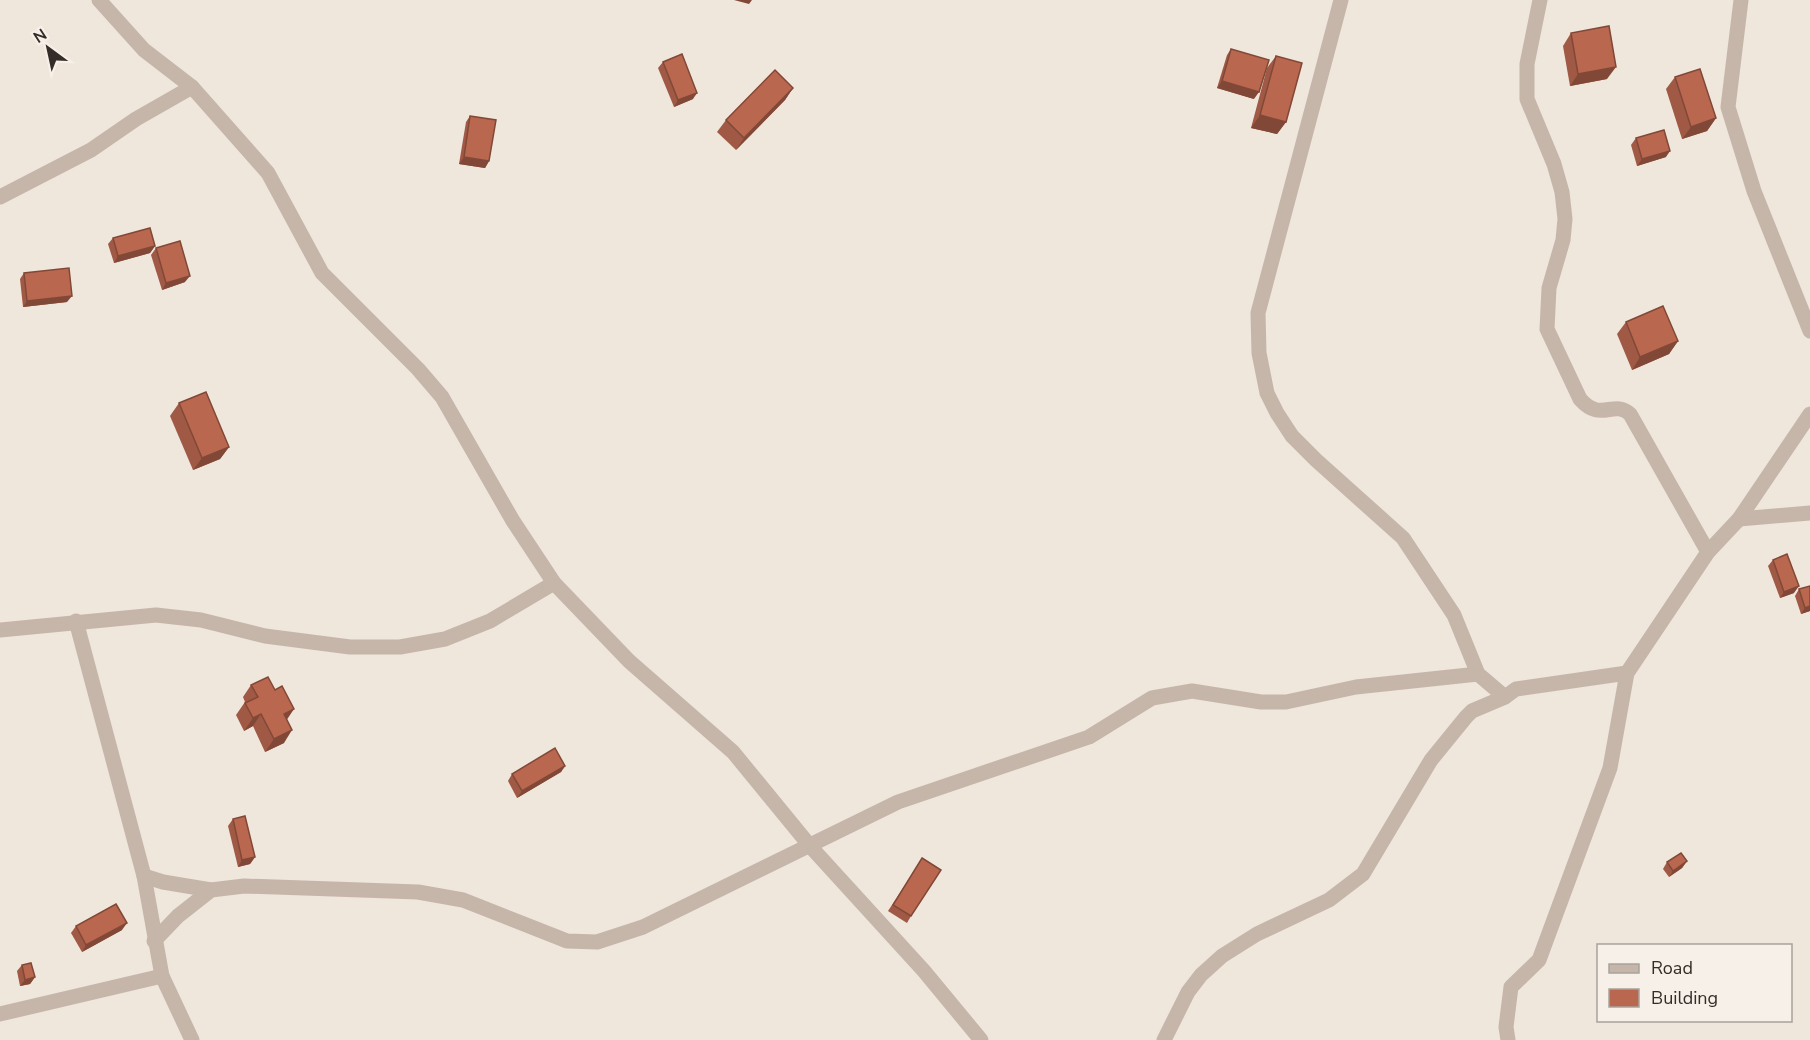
<svg xmlns="http://www.w3.org/2000/svg" width="1810" height="1040" viewBox="0 0 1810 1040" font-family="'Nunito Sans',sans-serif">
<style>
.lines{fill:none;stroke-linecap:round;stroke-linejoin:round}
.minor{stroke:#c6b6a9;stroke-width:15}
.wall{fill:#a05944}
.shaded-wall{fill:#824837}
.building{fill:#ba674f;stroke:#824837;stroke-width:1.5}
</style>
<rect width="100%" height="100%" fill="#efe6dc"/>
<g class="lines">
<g class="minor">
<path d="M 99,0 L 144,50 L 192,87 L 268,173 L 322,273 L 418,369 L 442,397 L 513,521 L 554,583 L 629,661 L 733,752 L 810,846 L 924,971 L 981,1040"/>
<path d="M 1341,0 L 1258,313 L 1259,353 L 1267,393 L 1277,413 L 1292,436 L 1316,460 L 1403,538 L 1454,615 L 1478,674 L 1505,697"/>
<path d="M 1540,0 L 1527,64 L 1527,99 L 1554,164 L 1562,192 L 1565,219 L 1563,240 L 1549,288 L 1547,329 L 1580,399 C 1601,423 1613,399 1630,414 L 1708,552"/>
<path d="M 1741,0 L 1728,107 L 1754,191 L 1810,331"/>
<path d="M 0,197 L 91,150 L 136,119 L 192,87"/>
<path d="M 1739,519 L 1810,513"/>
<path d="M 76,621 L 144,876 L 162,976 L 192,1040"/>
<path d="M 0,630 L 156,615 L 201,620 L 265,636 L 350,647 L 400,647 L 445,639 L 490,621 L 554,583"/>
<path d="M 144,876 L 163,882 L 211,890"/>
<path d="M 154,941 L 178,916 L 211,890 L 244,886 L 418,892 L 463,900 L 567,941 L 597,942 L 643,927 L 898,802 L 1089,737 L 1152,698 L 1192,691 L 1261,702 L 1286,702 L 1356,687 L 1478,674"/>
<path d="M 0,1014 L 162,976"/>
<path d="M 1164,1040 L 1188,992 L 1201,975 L 1222,956 L 1257,934 L 1329,900 L 1363,874 L 1431,760 L 1466,717 L 1472,711 L 1505,697 L 1516,689 L 1627,673"/>
<path d="M 1508,1040 L 1506,1027 L 1511,987 L 1539,960 L 1610,768 L 1627,673 L 1708,552 L 1739,519 L 1810,414"/>
</g>
</g>
<g class="wall">
<path d="M 1571,33 L 1607,79 L 1570,86 L 1563,46 Z"/>
<path d="M 1231,49 L 1254,99 L 1217,88 L 1227,55 Z"/>
<path d="M 1276,56 L 1286,122 L 1277,134 L 1251,128 L 1267,68 Z"/>
<path d="M 663,62 L 693,99 L 674,107 L 658,68 Z"/>
<path d="M 1675,77 L 1716,118 L 1707,131 L 1682,139 L 1666,89 Z"/>
<path d="M 793,88 L 785,100 L 736,150 L 717,132 L 726,120 Z"/>
<path d="M 470,116 L 489,161 L 485,168 L 459,164 L 466,122 Z"/>
<path d="M 1636,138 L 1666,157 L 1637,166 L 1631,145 Z"/>
<path d="M 113,238 L 155,246 L 150,253 L 114,263 L 108,244 Z"/>
<path d="M 156,248 L 185,282 L 162,290 L 151,255 Z"/>
<path d="M 24,273 L 67,302 L 23,307 L 20,279 Z"/>
<path d="M 1626,322 L 1678,341 L 1669,354 L 1632,370 L 1617,334 Z"/>
<path d="M 179,403 L 229,447 L 220,459 L 193,470 L 170,416 Z"/>
<path d="M 1773,560 L 1794,593 L 1780,598 L 1768,566 Z"/>
<path d="M 1810,586 L 1810,611 L 1801,614 L 1795,596 L 1799,589 Z"/>
<path d="M 251,685 L 287,720 L 284,743 L 265,752 L 253,726 L 244,731 L 236,715 L 245,702 L 243,697 Z"/>
<path d="M 565,766 L 561,772 L 517,798 L 508,781 L 512,774 Z"/>
<path d="M 233,819 L 255,857 L 250,864 L 238,867 L 228,826 Z"/>
<path d="M 1687,861 L 1682,868 L 1669,877 L 1663,869 L 1667,862 Z"/>
<path d="M 918,865 L 911,916 L 907,923 L 888,911 Z"/>
<path d="M 76,926 L 122,930 L 82,952 L 71,933 Z"/>
<path d="M 22,965 L 35,977 L 30,984 L 20,986 L 17,971 Z"/>
</g>
<g class="shaded-wall">
<path d="M 734,0 L 752,0 L 749,4 Z"/>
<path d="M 1616,67 L 1607,79 L 1570,86 L 1578,74 Z"/>
<path d="M 1222,81 L 1259,92 L 1254,99 L 1217,88 Z"/>
<path d="M 793,88 L 785,100 L 736,150 L 744,138 Z"/>
<path d="M 697,93 L 693,99 L 674,107 L 678,100 Z"/>
<path d="M 1260,115 L 1286,122 L 1277,134 L 1251,128 Z"/>
<path d="M 1716,118 L 1707,131 L 1682,139 L 1691,127 Z"/>
<path d="M 1670,151 L 1666,157 L 1637,166 L 1642,159 Z"/>
<path d="M 464,157 L 489,161 L 485,168 L 459,164 Z"/>
<path d="M 155,246 L 150,253 L 114,263 L 118,256 Z"/>
<path d="M 190,276 L 185,282 L 162,290 L 166,283 Z"/>
<path d="M 72,296 L 67,302 L 23,307 L 27,301 Z"/>
<path d="M 1678,341 L 1669,354 L 1632,370 L 1640,357 Z"/>
<path d="M 229,447 L 220,459 L 193,470 L 202,458 Z"/>
<path d="M 1799,586 L 1794,593 L 1780,598 L 1784,592 Z"/>
<path d="M 1810,606 L 1810,611 L 1801,614 L 1805,608 Z"/>
<path d="M 294,709 L 286,721 L 284,714 Z"/>
<path d="M 261,714 L 253,726 L 244,731 L 253,718 Z"/>
<path d="M 292,730 L 284,743 L 265,752 L 274,739 Z"/>
<path d="M 565,766 L 561,772 L 517,798 L 522,791 Z"/>
<path d="M 255,857 L 250,864 L 238,867 L 242,860 Z"/>
<path d="M 1687,861 L 1682,868 L 1669,877 L 1673,871 Z"/>
<path d="M 127,923 L 122,930 L 82,952 L 86,945 Z"/>
<path d="M 35,977 L 30,984 L 20,986 L 25,980 Z"/>
</g>
<g class="building">
<path d="M 1609,26 L 1616,67 L 1578,74 L 1571,33 Z"/>
<path d="M 1231,49 L 1269,60 L 1259,92 L 1222,81 Z"/>
<path d="M 682,54 L 697,93 L 678,100 L 663,62 Z"/>
<path d="M 1276,56 L 1302,63 L 1286,122 L 1260,115 Z"/>
<path d="M 1700,69 L 1716,118 L 1691,127 L 1675,77 Z"/>
<path d="M 775,70 L 793,88 L 744,138 L 726,120 Z"/>
<path d="M 470,116 L 496,120 L 489,161 L 464,157 Z"/>
<path d="M 1664,130 L 1670,151 L 1642,159 L 1636,138 Z"/>
<path d="M 150,228 L 155,246 L 118,256 L 113,238 Z"/>
<path d="M 180,241 L 190,276 L 166,283 L 156,248 Z"/>
<path d="M 69,268 L 72,296 L 27,301 L 24,273 Z"/>
<path d="M 1663,306 L 1678,341 L 1640,357 L 1626,322 Z"/>
<path d="M 206,392 L 229,447 L 202,458 L 179,403 Z"/>
<path d="M 1787,554 L 1799,586 L 1784,592 L 1773,560 Z"/>
<path d="M 1810,586 L 1810,606 L 1805,608 L 1799,589 Z"/>
<path d="M 268,677 L 275,690 L 282,686 L 294,709 L 284,714 L 292,730 L 274,739 L 261,714 L 253,718 L 245,703 L 258,697 L 251,685 Z"/>
<path d="M 555,748 L 565,766 L 522,791 L 512,774 Z"/>
<path d="M 245,816 L 255,857 L 242,860 L 233,819 Z"/>
<path d="M 1681,853 L 1687,861 L 1673,871 L 1667,862 Z"/>
<path d="M 922,858 L 941,870 L 911,916 L 893,905 Z"/>
<path d="M 116,904 L 127,923 L 86,945 L 76,926 Z"/>
<path d="M 31,963 L 35,977 L 25,980 L 22,965 Z"/>
</g>
<rect x="1597" y="944" width="195" height="78" fill="#f7f0e8" stroke="#a9a29b" stroke-width="1.5"/>
<rect x="1609" y="964" width="30" height="9" fill="#c6b6a9" stroke="#a9a29b" stroke-width="1.5"/>
<text x="1651" y="974" font-size="18" fill="#342c28">Road</text>
<rect x="1609" y="989" width="30" height="18" fill="#ba674f" stroke="#a9a29b" stroke-width="1.5"/>
<text x="1651" y="1004" font-size="18" fill="#342c28">Building</text>
<g transform="translate(48 48) rotate(327)" stroke="#f7f0e8" stroke-width="4.5" paint-order="stroke">
<path d="M0-4.5L10 22L0 15L-10 22Z" fill="#342c28"/>
<text y="-9" font-size="16" font-weight="bold" text-anchor="middle" fill="#342c28">N</text>
</g>
</svg>
